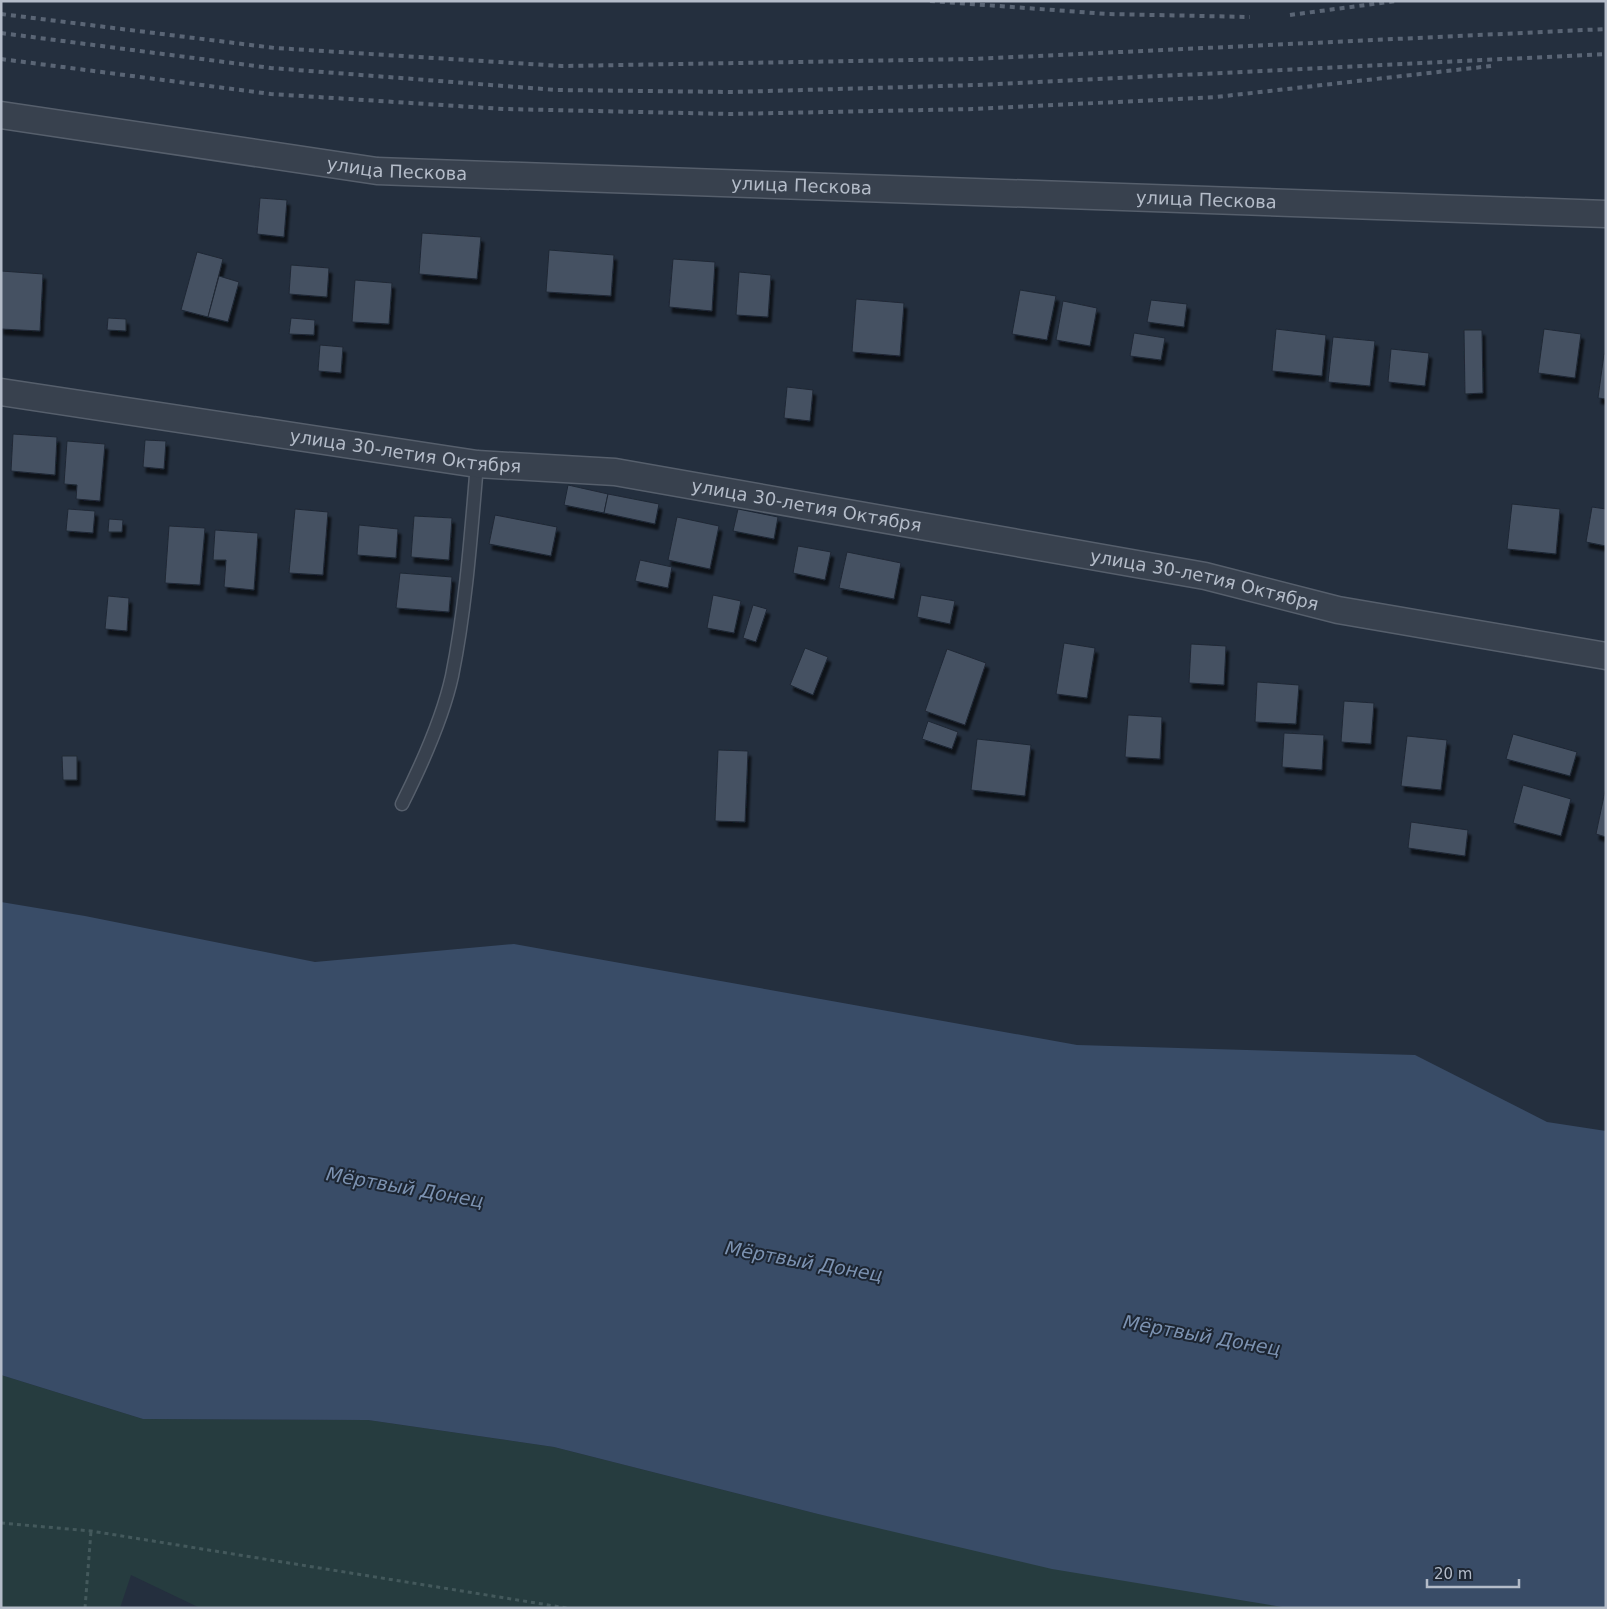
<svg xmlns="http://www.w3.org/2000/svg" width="1607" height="1609" viewBox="0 0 1607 1609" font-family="'DejaVu Sans',sans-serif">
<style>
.green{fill:#263c3f}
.water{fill:#394c67}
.building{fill:#455162;stroke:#1f2835;filter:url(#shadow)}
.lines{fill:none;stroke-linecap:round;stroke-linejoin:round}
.service-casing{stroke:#565f6c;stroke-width:15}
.minor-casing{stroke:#565f6c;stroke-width:29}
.path{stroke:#44595c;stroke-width:3;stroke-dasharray:4 4;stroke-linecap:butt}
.service{stroke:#38414e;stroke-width:12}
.minor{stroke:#38414e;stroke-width:26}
.rail{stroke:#5a6575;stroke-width:4;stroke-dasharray:5 5;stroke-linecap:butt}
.labels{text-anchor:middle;stroke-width:4;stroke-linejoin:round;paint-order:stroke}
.street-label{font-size:18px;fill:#b4bcc9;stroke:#1d2633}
.water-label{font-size:19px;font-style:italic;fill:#7c92b1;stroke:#1d2633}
</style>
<defs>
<filter id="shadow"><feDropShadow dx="3" dy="5.5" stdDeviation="1" flood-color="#0009"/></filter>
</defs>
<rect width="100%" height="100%" fill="#242f3e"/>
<path class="green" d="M 1,1375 L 143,1419 L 368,1420 L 554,1447 L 818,1514 L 1288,1608 L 200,1608 L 131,1575 L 120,1608 L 1,1608 Z"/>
<path class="water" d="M 1,902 L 85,916 L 315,962 L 514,944 L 1077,1045 L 1415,1055 L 1547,1122 L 1606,1131 L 1606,1608 L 1288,1608 L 1052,1569 L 818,1514 L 554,1447 L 368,1420 L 143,1419 L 1,1375 Z"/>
<g class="building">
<path d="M 260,198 L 287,200 L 284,237 L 257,234 Z"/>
<path d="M 422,233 L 481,237 L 477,279 L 419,274 Z"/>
<path d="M 549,250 L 614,255 L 611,296 L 546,292 Z"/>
<path d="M 197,252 L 223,259 L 208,317 L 181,310 Z"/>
<path d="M 673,259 L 715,262 L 712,311 L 669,307 Z"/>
<path d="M 291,265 L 329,268 L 327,297 L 289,294 Z"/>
<path d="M 1,271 L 43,274 L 40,331 L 1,329 Z"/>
<path d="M 739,272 L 771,275 L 768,317 L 736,315 Z"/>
<path d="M 219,276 L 239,282 L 228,322 L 208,317 Z"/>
<path d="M 355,280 L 392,283 L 389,324 L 352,322 Z"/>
<path d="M 1020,290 L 1056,296 L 1047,340 L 1012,334 Z"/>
<path d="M 856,299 L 904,303 L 900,356 L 852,352 Z"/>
<path d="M 1151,300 L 1187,304 L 1184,327 L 1147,322 Z"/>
<path d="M 1063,301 L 1097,308 L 1090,346 L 1056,340 Z"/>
<path d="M 108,318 L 126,319 L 126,331 L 107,330 Z"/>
<path d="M 291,318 L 315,320 L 314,335 L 289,334 Z"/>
<path d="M 1276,329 L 1326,335 L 1322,376 L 1272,371 Z"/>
<path d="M 1544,329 L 1581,334 L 1575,378 L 1538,373 Z"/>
<path d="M 1464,330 L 1482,330 L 1483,393 L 1465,394 Z"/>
<path d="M 1134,333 L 1165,338 L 1161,360 L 1130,356 Z"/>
<path d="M 1333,337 L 1375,341 L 1370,386 L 1328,382 Z"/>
<path d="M 320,345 L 343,347 L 341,373 L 318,371 Z"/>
<path d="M 1391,349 L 1429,353 L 1425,386 L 1388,382 Z"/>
<path d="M 1604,354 L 1606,354 L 1606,399 L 1598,398 Z"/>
<path d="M 787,387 L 813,390 L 810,421 L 784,418 Z"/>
<path d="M 13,434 L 57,437 L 55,475 L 11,471 Z"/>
<path d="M 145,440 L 166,441 L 164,469 L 143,467 Z"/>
<path d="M 67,441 L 105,444 L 100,501 L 76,499 L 77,485 L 64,484 Z"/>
<path d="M 568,485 L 608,494 L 604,513 L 564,505 Z"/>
<path d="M 608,494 L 659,504 L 655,524 L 604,513 Z"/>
<path d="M 1512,504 L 1560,509 L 1556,554 L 1507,549 Z"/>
<path d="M 1592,507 L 1606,509 L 1606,546 L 1586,542 Z"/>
<path d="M 68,509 L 95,511 L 93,533 L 66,531 Z"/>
<path d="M 295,509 L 328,512 L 323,575 L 289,573 Z"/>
<path d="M 738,509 L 778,517 L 774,539 L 733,531 Z"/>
<path d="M 495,515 L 557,527 L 551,556 L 489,544 Z"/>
<path d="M 414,516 L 452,518 L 449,560 L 411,557 Z"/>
<path d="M 677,517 L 719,526 L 710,569 L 668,560 Z"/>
<path d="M 109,519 L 123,520 L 122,532 L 108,532 Z"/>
<path d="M 359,525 L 398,529 L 396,558 L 357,555 Z"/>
<path d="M 169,526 L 205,528 L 200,585 L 165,583 Z"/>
<path d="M 215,530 L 258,533 L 254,590 L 224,587 L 226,560 L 213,560 Z"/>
<path d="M 798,546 L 831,552 L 825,580 L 793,573 Z"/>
<path d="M 847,552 L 901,563 L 894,599 L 839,588 Z"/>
<path d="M 640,560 L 672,567 L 668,588 L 635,581 Z"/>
<path d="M 400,573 L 452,577 L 449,612 L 396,608 Z"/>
<path d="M 713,595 L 741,601 L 734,633 L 707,628 Z"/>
<path d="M 921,595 L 955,601 L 950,624 L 917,617 Z"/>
<path d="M 108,596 L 129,598 L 127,631 L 105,629 Z"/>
<path d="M 753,605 L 767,609 L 756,642 L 743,638 Z"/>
<path d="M 1064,643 L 1095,648 L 1087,698 L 1056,694 Z"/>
<path d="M 1191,644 L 1226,646 L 1224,685 L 1189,683 Z"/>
<path d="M 805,648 L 828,657 L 813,695 L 790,685 Z"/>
<path d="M 947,649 L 986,663 L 965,725 L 925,711 Z"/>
<path d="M 1257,682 L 1299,685 L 1296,724 L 1255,722 Z"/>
<path d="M 1344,701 L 1374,703 L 1371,744 L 1341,742 Z"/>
<path d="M 1128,715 L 1162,717 L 1160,759 L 1125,757 Z"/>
<path d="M 928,721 L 958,732 L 952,749 L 922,739 Z"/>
<path d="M 1284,733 L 1324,735 L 1322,770 L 1282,767 Z"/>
<path d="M 1513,734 L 1577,752 L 1570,776 L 1506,759 Z"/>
<path d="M 1407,736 L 1447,740 L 1441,790 L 1401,786 Z"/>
<path d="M 977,739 L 1031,745 L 1025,796 L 971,790 Z"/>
<path d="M 718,750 L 748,751 L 745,822 L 715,821 Z"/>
<path d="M 62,756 L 77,756 L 77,780 L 63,780 Z"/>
<path d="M 1523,785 L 1571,799 L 1561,836 L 1513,823 Z"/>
<path d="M 1605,791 L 1606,791 L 1606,837 L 1596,834 Z"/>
<path d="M 1411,822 L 1468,830 L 1465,856 L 1408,848 Z"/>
</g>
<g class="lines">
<g class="service-casing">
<path id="service" d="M 402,804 C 421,766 443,717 452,676 C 466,607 471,534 477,464"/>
</g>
<g class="minor-casing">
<g id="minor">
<path id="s1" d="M 1,115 L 377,171 L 1606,214"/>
<path id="s2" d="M 1,392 L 477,464 L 615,472 L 1205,576 L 1338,610 L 1606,656"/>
</g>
</g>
<g class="path">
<path d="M 1,1523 L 91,1531 L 567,1608"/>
<path d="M 85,1608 L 91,1531"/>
</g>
<use href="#service" class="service"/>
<use href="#minor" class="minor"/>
<g class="rail">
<path d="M 930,1 L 1108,14 L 1250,17"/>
<path d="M 1,14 L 275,48 L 562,66 L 973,59 L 1606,29"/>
<path d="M 1290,15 L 1396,1"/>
<path d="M 1,33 L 271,68 L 556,90 L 733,92 L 977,85 L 1606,54"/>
<path d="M 1,59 L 271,94 L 504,109 L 729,114 L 975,109 L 1216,97 L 1491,66"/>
</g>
</g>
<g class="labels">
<g class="street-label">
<text dy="6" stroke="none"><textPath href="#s1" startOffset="400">улица Пескова</textPath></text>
<text dy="6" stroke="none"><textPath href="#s1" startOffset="805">улица Пескова</textPath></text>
<text dy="6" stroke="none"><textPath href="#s1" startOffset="1210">улица Пескова</textPath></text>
<text dy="6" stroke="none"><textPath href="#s2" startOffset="409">улица 30-летия Октября</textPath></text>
<text dy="6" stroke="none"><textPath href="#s2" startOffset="814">улица 30-летия Октября</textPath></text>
<text dy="6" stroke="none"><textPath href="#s2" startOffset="1219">улица 30-летия Октября</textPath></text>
</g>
<g class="water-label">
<text transform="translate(405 1187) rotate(10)" y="7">Мёртвый Донец</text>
<text transform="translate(804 1261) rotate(10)" y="7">Мёртвый Донец</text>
<text transform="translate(1202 1335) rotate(10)" y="7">Мёртвый Донец</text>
</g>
</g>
<rect width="1607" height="1609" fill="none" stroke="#b4bcc9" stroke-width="5"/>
<path d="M1427 1579v8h92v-8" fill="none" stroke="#b4bcc9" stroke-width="2.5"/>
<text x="1434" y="1579" font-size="15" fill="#b4bcc9" stroke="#1d2633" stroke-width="4" paint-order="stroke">20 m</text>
</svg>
